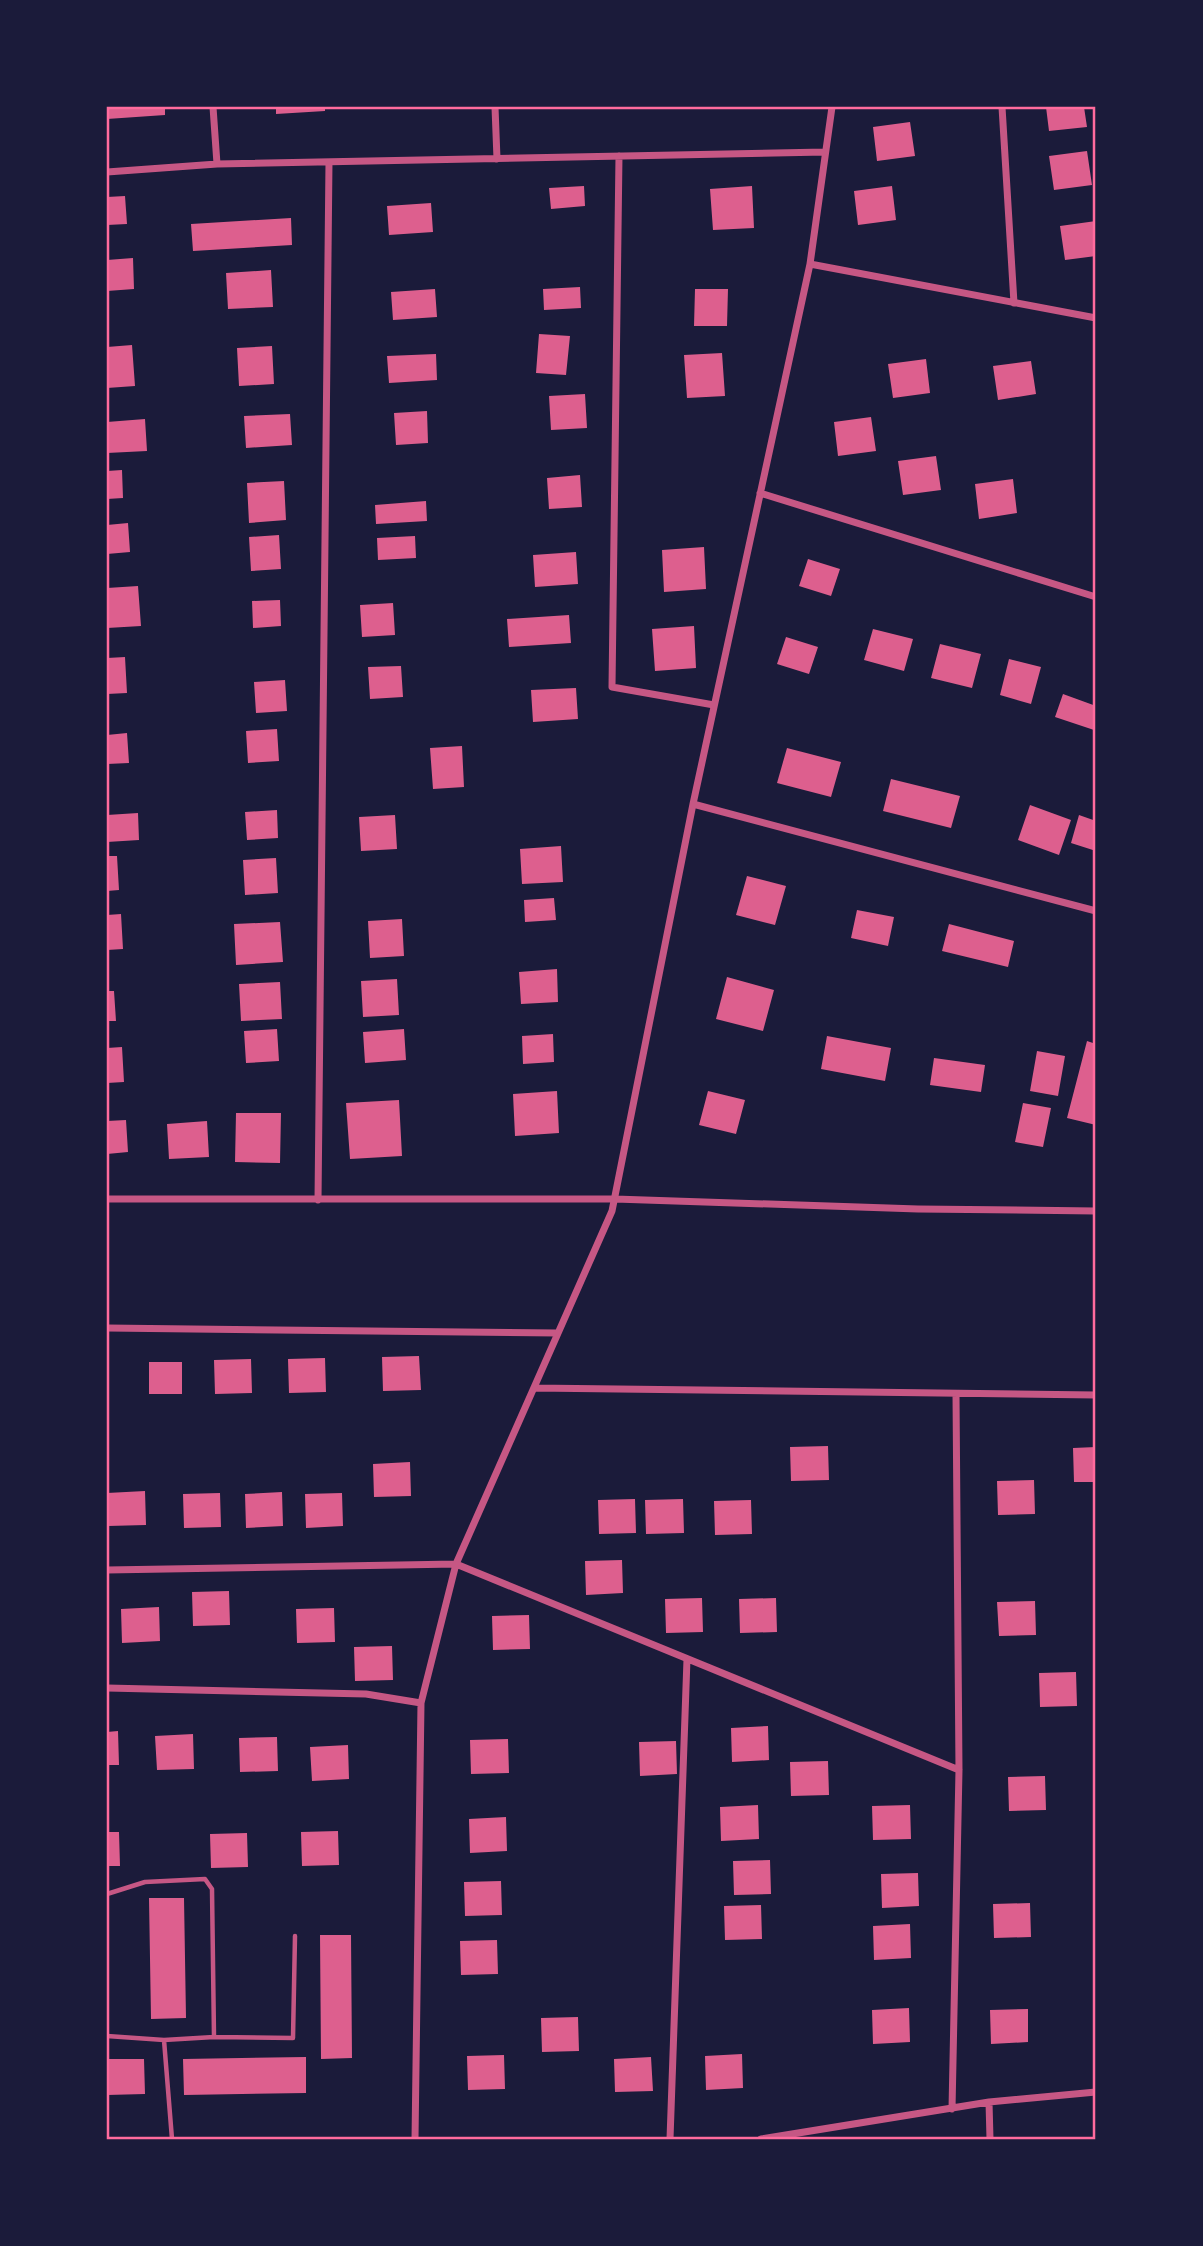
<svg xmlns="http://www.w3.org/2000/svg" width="1203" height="2246" font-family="'Exo 2',sans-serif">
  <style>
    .building { fill: #dd5f8e }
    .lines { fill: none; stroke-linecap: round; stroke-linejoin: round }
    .service { stroke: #c65784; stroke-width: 4.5 }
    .minor { stroke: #c65784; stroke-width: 7 }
    .neatline { fill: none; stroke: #ff6b9d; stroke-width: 2.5 }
  </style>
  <rect width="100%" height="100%" fill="#1b1b3a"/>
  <path class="building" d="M107,107H165V115L107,119Z
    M276,107H325V111L276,114Z
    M1046,107H1084L1087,127L1049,131Z
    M910,122L915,156L877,161L873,127Z
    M1087,151L1092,185L1054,190L1049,156Z
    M584,186L585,206L551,209L549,188Z
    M752,186L754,228L713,230L710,189Z
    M892,186L896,220L858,225L854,191Z
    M125,196L127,224L107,225V197Z
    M431,203L433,232L389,235L387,206Z
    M291,218L292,245L193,251L191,224Z
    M1096,221V256L1065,260L1060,226Z
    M133,258L134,289L107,291V260Z
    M271,270L273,307L228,309L226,273Z
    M580,287L581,308L544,310L543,289Z
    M435,289L437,317L393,320L391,292Z
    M695,289H728L727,326H694Z
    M539,334L570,336L566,375L536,373Z
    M132,345L135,386L107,388V347Z
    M272,346L274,384L239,386L237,348Z
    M722,353L725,396L687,398L684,355Z
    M436,354L437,380L389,383L387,356Z
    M926,359L930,393L893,398L888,364Z
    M1031,361L1036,394L998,400L993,366Z
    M585,394L587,428L551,430L549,396Z
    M427,411L428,443L396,445L394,413Z
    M290,414L292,445L246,448L244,416Z
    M871,417L876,451L838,456L834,422Z
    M145,419L147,451L107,453V422Z
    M936,456L941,490L903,495L898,461Z
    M122,470L123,498L107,499V471Z
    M580,475L582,507L549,509L547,478Z
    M1013,479L1017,513L979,519L975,484Z
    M284,481L286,520L249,523L247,483Z
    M426,501L427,521L376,524L375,505Z
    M128,523L130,552L107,554V525Z
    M279,535L281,569L251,571L249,537Z
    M415,536L416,558L378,560L377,538Z
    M704,547L706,589L664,592L662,550Z
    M576,552L578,584L535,587L533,555Z
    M808,559L840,569L831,596L799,586Z
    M138,586L141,626L107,628V588Z
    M280,600L281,626L253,628L252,601Z
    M393,603L395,635L362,637L360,605Z
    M569,615L571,643L509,647L507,619Z
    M694,626L696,668L655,671L652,629Z
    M873,629L913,639L904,671L864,660Z
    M786,637L818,647L809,674L777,664Z
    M940,644L981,654L972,688L931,678Z
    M125,657L127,693L107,694V658Z
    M1009,659L1041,667L1031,704L1000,695Z
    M401,666L403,697L370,699L368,667Z
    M285,680L287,711L256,713L254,682Z
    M576,688L578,719L533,722L531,690Z
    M1063,694L1096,706V723L1094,730L1055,717Z
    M277,729L279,761L248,763L246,731Z
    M127,733L129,763L107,764V735Z
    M462,746L464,787L433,789L430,748Z
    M787,748L841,762L831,797L777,783Z
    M891,779L960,796L951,828L883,811Z
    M1030,805L1071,820L1059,855L1018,840Z
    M277,810L278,838L247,840L245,812Z
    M138,813L139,840L107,842V815Z
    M395,815L397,849L361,851L359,817Z
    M1079,815L1096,821V851L1071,843Z
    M561,846L563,882L522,884L520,849Z
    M107,856H117L119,890L107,891Z
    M276,858L278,893L245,895L243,860Z
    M747,876L786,886L775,925L736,915Z
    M554,898L556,920L525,922L524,900Z
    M857,910L894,917L888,946L851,938Z
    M121,914L123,949L107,950V915Z
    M402,919L404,956L370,958L368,921Z
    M280,922L283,962L236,965L234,924Z
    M949,924L1014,941L1008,967L942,951Z
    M557,969L558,1002L521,1004L519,972Z
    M727,977L774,990L763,1031L716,1019Z
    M397,979L399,1015L363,1017L361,981Z
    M280,982L282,1019L241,1021L239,984Z
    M107,991H114L116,1021H107Z
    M277,1029L279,1061L246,1063L244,1031Z
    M404,1029L406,1060L365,1063L363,1032Z
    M553,1034L554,1062L523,1064L522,1036Z
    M827,1036L891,1048L885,1081L821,1069Z
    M1087,1041L1096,1044V1125L1067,1118Z
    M122,1047L124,1082L107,1083V1048Z
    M1037,1051L1065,1056L1058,1096L1030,1091Z
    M934,1058L985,1065L981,1092L930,1085Z
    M557,1091L559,1133L515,1136L513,1094Z
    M708,1091L745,1100L736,1134L699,1125Z
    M399,1100L402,1156L350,1159L346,1103Z
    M1023,1103L1051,1108L1043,1147L1015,1142Z
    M236,1113H281L280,1163L235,1162Z
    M126,1120L128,1152L107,1154V1121Z
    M207,1121L209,1157L169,1159L167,1124Z
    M419,1356L421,1390L383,1391L382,1357Z
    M325,1358L326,1392L289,1393L288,1359Z
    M251,1359L252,1393L215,1394L214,1360Z
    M149,1362H182V1394H149Z
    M828,1446L829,1480L791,1481L790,1447Z
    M1096,1447V1482H1074L1073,1448Z
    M410,1462L411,1496L374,1497L373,1464Z
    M1034,1480L1035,1514L998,1515L997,1481Z
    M145,1491L146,1525L108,1526L107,1493Z
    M282,1492L283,1526L246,1528L245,1494Z
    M220,1493L221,1527L184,1528L183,1494Z
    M342,1493L343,1526L306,1528L305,1494Z
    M635,1499L636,1533L599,1534L598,1500Z
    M683,1499L684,1533L646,1534L645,1500Z
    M751,1500L752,1534L715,1535L714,1501Z
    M622,1560L623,1593L586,1595L585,1561Z
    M229,1591L230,1625L193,1626L192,1592Z
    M702,1598L703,1632L666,1633L665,1599Z
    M776,1598L777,1632L740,1633L739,1599Z
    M1035,1601L1036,1635L999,1636L997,1602Z
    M159,1607L160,1641L122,1643L121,1609Z
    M334,1608L335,1642L297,1643L296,1609Z
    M529,1615L530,1649L493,1650L492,1616Z
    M392,1646L393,1680L355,1681L354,1647Z
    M1076,1672L1077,1706L1040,1707L1039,1673Z
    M768,1726L769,1760L732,1762L731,1728Z
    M118,1731L119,1765H107V1732Z
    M193,1734L194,1769L157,1770L155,1736Z
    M277,1737L278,1771L240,1772L239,1738Z
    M508,1739L509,1773L471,1774L470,1740Z
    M676,1741L677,1774L640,1776L639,1742Z
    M348,1745L349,1779L312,1781L310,1747Z
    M828,1761L829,1795L791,1796L790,1762Z
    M1045,1776L1046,1810L1009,1811L1008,1777Z
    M758,1805L759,1839L721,1841L720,1807Z
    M910,1805L911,1839L873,1840L872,1806Z
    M506,1817L507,1851L470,1853L469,1819Z
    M338,1831L339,1865L302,1866L301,1832Z
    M107,1832H119L120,1866H107Z
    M247,1833L248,1867L211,1868L210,1834Z
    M770,1860L771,1894L734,1895L733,1861Z
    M918,1873L919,1906L882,1908L881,1874Z
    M501,1881L502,1915L465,1916L464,1882Z
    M149,1898H184L186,2018L151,2019Z
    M1030,1903L1031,1937L994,1938L993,1904Z
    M761,1905L762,1939L725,1940L724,1906Z
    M910,1924L911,1958L874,1960L873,1926Z
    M320,1935H351L352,2058L321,2059Z
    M497,1940L498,1974L461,1975L460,1941Z
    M909,2008L910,2042L873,2044L872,2010Z
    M1028,2009V2042L991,2044L990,2010Z
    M578,2017L579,2051L542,2052L541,2018Z
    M742,2054L743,2088L706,2090L705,2056Z
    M504,2055L505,2089L468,2090L467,2056Z
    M306,2057V2093L184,2095L183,2059Z
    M651,2057L653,2091L615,2092L614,2059Z
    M107,2059H144L145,2094L107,2095Z"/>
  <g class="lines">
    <path class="service" d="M107,1894L145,1882L205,1879L212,1889L214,2037L164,2040
      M107,2036L164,2040L172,2139
      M214,2037L293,2038L295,1936"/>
    <path class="minor" d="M213,107L217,164
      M495,107L497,159
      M1002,107L1014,303
      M619,156L612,687L714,705
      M107,172L217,164L825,152
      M810,264L1096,318
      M760,493L1096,597
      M693,804L1096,911
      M107,1199H615L918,1209L1096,1211
      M318,1200L329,162
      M107,1328L558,1333
      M534,1388L1096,1395
      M107,1570L456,1564L959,1770
      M107,1688L366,1694L421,1703
      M989,2102L990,2139
      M952,2109L959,1770L956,1394
      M415,2139L421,1703L456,1564L612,1211L693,804L810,264L832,107
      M670,2139L687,1659
      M761,2139L989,2102L1096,2092"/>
  </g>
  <rect width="1203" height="2246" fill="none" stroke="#1b1b3a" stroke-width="217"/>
  <rect x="108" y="108" width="986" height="2030" class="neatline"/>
</svg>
